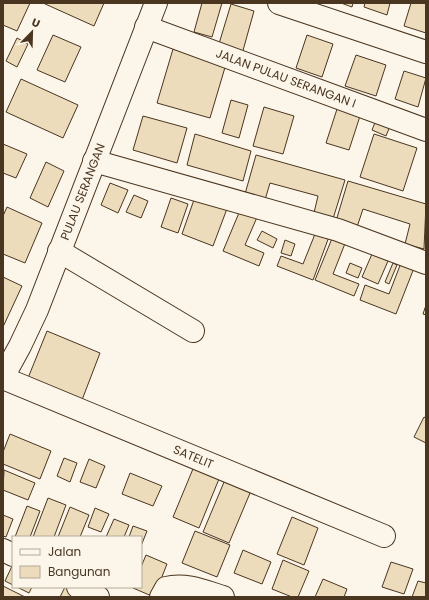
<svg xmlns="http://www.w3.org/2000/svg" width="429" height="600" font-family="Poppins,sans-serif">
  <style>
    .building { fill: #ecdcbc; stroke: #4a3520 }
    .lines { fill: none; stroke-linecap: round; stroke-linejoin: round }
    .minor-casing { stroke: #4a3520; stroke-width: 24 }
    .minor { stroke: #fbf6e9; stroke-width: 22 }
    .labels { text-anchor: middle; stroke-width: 3; stroke-linejoin: round; paint-order: stroke }
    .street-label { font-size: 12px; fill: #4a3520; stroke: #fbf6e9 }
  </style>
  <rect width="100%" height="100%" fill="#fbf6e9"/>
  <path class="building" d="M3,3H30L17,31L3,25Z
    M43,3H104L94,26Z
    M202,3H222L212,37L194,32Z
    M341,3H353L352,7Z
    M365,3H390L387,15L364,7Z
    M411,3H426V33L404,26Z
    M231,4L254,11L242,54L218,47Z
    M53,35L81,47L65,82L37,70Z
    M307,35L333,44L322,77L296,68Z
    M17,38L28,44L17,67L6,61Z
    M173,49L226,64L210,118L157,103Z
    M356,55L386,65L376,96L345,86Z
    M404,71L426,78L418,107L395,99Z
    M21,79L78,105L63,138L6,112Z
    M231,100L248,105L239,138L222,133Z
    M338,106L361,113L349,150L326,143Z
    M264,107L294,116L283,154L253,146Z
    M378,115L392,121L386,136L372,130Z
    M143,116L187,128L177,163L133,150Z
    M195,134L251,151L243,181L187,165Z
    M374,134L417,148L403,191L360,177Z
    M3,144L27,154L16,178L3,173Z
    M256,155L345,180L332,222L313,217L318,196L270,183L265,200L245,194Z
    M46,162L64,171L48,207L30,198Z
    M348,181L426,204L424,249L405,244L410,224L363,209L357,227L336,221Z
    M110,183L128,190L118,213L101,205Z
    M196,194L228,206L213,246L182,234Z
    M134,195L148,201L141,218L126,212Z
    M171,198L188,204L178,233L161,227Z
    M7,207L42,223L25,263L3,254V216Z
    M241,208L258,215L245,245L264,253L259,266L223,251Z
    M317,229L330,234L313,280L277,266L281,256L303,264Z
    M262,231L277,239L273,248L257,240Z
    M333,236L346,241L333,274L359,284L354,296L315,280Z
    M285,240L295,244L291,256L281,253Z
    M372,254L388,261L378,284L362,277Z
    M350,263L362,268L358,278L346,273Z
    M393,263L397,265L389,284L385,282Z
    M401,263L414,268L396,314L360,300L365,285L389,294Z
    M3,277L22,286L3,327Z
    M426,305V315L423,314Z
    M47,331L100,353L82,400L28,378Z
    M424,417L426,418V443L414,437Z
    M10,434L51,451L40,479L3,464V452Z
    M64,458L77,463L70,482L57,476Z
    M89,459L105,466L96,488L80,482Z
    M195,464L221,474L199,528L173,517Z
    M4,470L35,483L28,500L3,490Z
    M130,473L162,486L153,506L122,494Z
    M227,475L253,486L229,543L203,532Z
    M48,498L66,505L54,537H33Z
    M27,506L40,511L30,537H15Z
    M70,507L89,515L80,537H58Z
    M95,508L109,514L101,532L88,527Z
    M3,515L13,519L6,537L3,536Z
    M292,517L318,528L304,565L277,554Z
    M114,519L129,525L124,537H106Z
    M133,526L147,531L141,546V537H129Z
    M195,531L230,545L217,577L182,563Z
    M243,550L271,562L262,584L234,573Z
    M146,555L167,564L154,597L133,588L141,587V567Z
    M283,560L309,571L298,597H292L272,589Z
    M391,562L413,569L404,594L382,587Z
    M13,564V585L5,581Z
    M323,579L347,589L344,597H315Z
    M418,581L426,583V597H412Z
    M3,586L25,597H3Z
    M17,587H32L29,593Z
    M65,587H72L92,597H60Z"/>
  <g class="lines">
    <g class="minor-casing">
      <g id="minor">
        <path d="M279,3L426,52"/>
        <path id="s1" d="M146,27L426,130"/>
        <path d="M94,161L338,230L426,263"/>
        <path d="M59,251L193,331"/>
        <path id="s2" d="M3,377L20,346L37,310L156,3"/>
        <path id="s3" d="M3,378L384,536"/>
        <path d="M3,550L13,555"/>
        <path d="M78,587L98,597"/>
        <path d="M161,597L166,588C185,583 204,591 223,597"/>
      </g>
    </g>
    <use href="#minor" class="minor"/>
  </g>
  <g class="labels">
    <g class="street-label">
      <text dy="4" stroke="none"><textPath href="#s1" startOffset="149">JALAN PULAU SERANGAN I</textPath></text>
      <text dy="4" stroke="none"><textPath href="#s2" startOffset="202">PULAU SERANGAN</textPath></text>
      <text dy="4" stroke="none"><textPath href="#s3" startOffset="206">SATELIT</textPath></text>
    </g>
  </g>
  <rect width="429" height="600" fill="none" stroke="#4a3520" stroke-width="8"/>
  <rect x="12" y="536" width="130" height="52" fill="#fbf6e9" stroke="#b4a999"/>
  <rect x="20" y="549" width="20" height="6" fill="#fbf6e9" stroke="#b4a999"/>
  <text x="48" y="556" font-size="12" fill="#4a3520">Jalan</text>
  <rect x="20" y="566" width="20" height="12" fill="#ecdcbc" stroke="#b4a999"/>
  <text x="48" y="576" font-size="12" fill="#4a3520">Bangunan</text>
  <g transform="translate(32 32) rotate(23)" stroke="#fbf6e9" stroke-width="3" paint-order="stroke">
  <path d="M0-3L7 15L0 10L-7 15Z" fill="#4a3520"/>
  <text y="-6" font-size="11" font-weight="bold" text-anchor="middle" fill="#4a3520">U</text>
  </g>
</svg>
